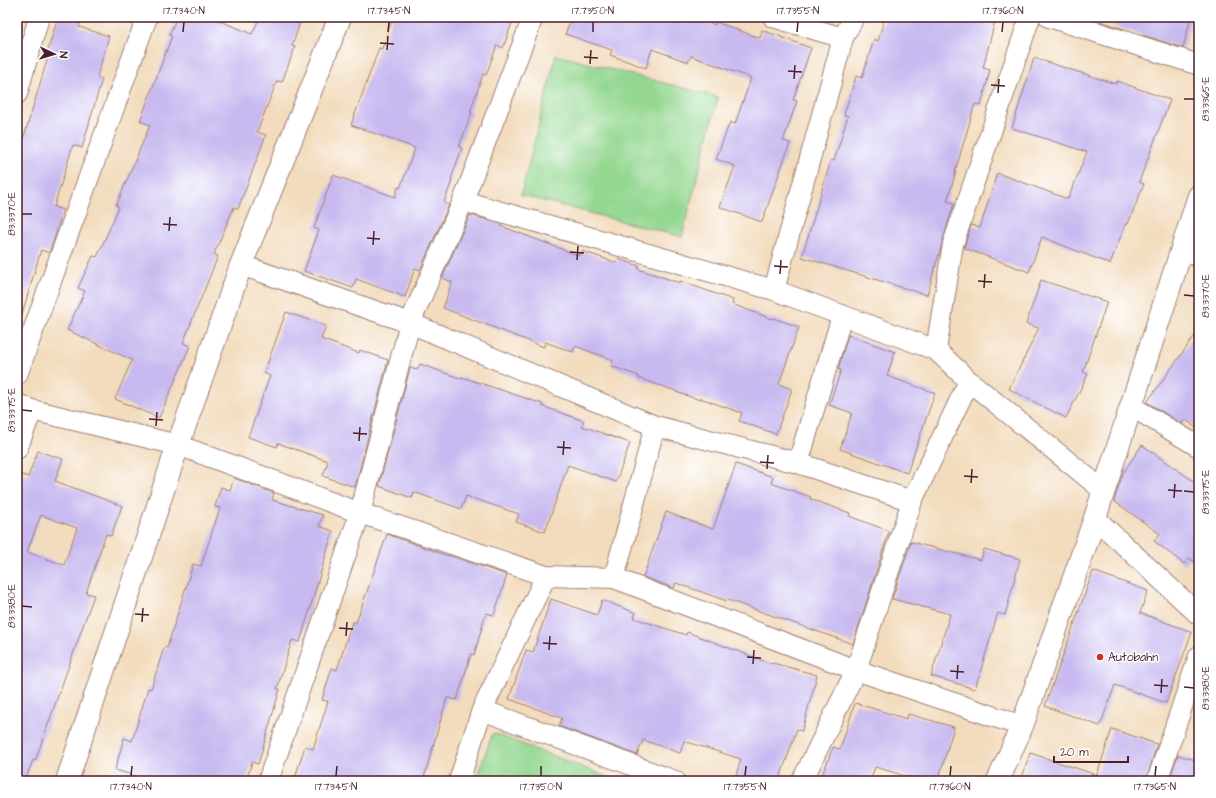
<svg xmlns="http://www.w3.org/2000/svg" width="1216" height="798" font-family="'Architects Daughter',sans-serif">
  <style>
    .green { fill: #93d790; stroke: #6e7b5e }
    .building { fill: #c8baf0; fill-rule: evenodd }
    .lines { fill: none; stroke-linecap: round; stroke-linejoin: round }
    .minor-casing { stroke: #9e7e74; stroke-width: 22 }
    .tertiary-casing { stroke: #9e7e74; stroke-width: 24 }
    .minor { stroke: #fff; stroke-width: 20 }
    .tertiary { stroke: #fff; stroke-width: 22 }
    .ticks { fill: none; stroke: #4a1f2b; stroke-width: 1.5 }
    .poi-dot { fill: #c8321e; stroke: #fff; stroke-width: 1.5 }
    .labels { text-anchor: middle; stroke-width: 3; stroke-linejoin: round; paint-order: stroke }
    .poi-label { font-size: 12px; fill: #4a1f2b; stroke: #fff; text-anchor: start }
    .neatline { fill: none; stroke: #4a1f2b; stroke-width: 1.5 }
    .ticks-label { font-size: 10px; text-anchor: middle; fill: #4a1f2b }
  </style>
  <rect width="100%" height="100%" fill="#fff"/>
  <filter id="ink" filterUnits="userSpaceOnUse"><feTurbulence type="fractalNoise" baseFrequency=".025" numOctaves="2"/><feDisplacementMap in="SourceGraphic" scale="8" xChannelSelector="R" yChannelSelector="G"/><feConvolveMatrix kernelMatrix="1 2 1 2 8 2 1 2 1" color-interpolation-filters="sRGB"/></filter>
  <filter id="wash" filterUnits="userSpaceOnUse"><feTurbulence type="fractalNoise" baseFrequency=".012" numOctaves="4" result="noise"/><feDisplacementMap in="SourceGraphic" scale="16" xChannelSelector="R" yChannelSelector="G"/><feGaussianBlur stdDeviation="0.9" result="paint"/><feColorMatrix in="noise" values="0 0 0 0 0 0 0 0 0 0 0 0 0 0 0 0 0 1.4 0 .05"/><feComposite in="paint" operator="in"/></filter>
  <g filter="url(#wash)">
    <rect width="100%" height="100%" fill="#f2dcbd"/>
    <path class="green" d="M556,55L718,97L682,237L521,195Z
      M493,733L618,781H475Z"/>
    <g id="blocks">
      <path class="building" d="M58,17H82L79,27L109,36L97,77L102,79L82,148L73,145L54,207L63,210L55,236L49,253L41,250L22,314L17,313V160L49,54L47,53Z
        M177,17H210L252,34L260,17H302L292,46L295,47L282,82L277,81L257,132L266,135L238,209L234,207L214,254L218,256L183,343L190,346L159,418L115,399L132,360L67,330L85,291L78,288L93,256L97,257L119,207L116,206L150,125L140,121L172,36L169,35Z
        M393,17H514L503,48L497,45L486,75L483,74L470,112H472L459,147L462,148L451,179L452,180L444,203L449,205L420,270L415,268L405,297L356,279L353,288L304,271L319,230L314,228L333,175L395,197L398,187L400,188L415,148L351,125L379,48L382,49Z
        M572,17H694L715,25L716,22L760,38L762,30L811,48L793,100L797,101L783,141L790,143L762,222L720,207L735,166L716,159L730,122L735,124L751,78L691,56L688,62L652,49L646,68L610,55L612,50L565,34Z
        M885,17H996L983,68L990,70L981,106L975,104L955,172H956L947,201L954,203L927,295L802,257L831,160L834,161L848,116L844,115L856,76L862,78L874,39L878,41Z
        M1087,17H1191L1183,48Z
        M1034,58L1116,84L1117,81L1170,100L1139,182L1144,184L1128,224L1126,223L1110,264L1042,237L1029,272L964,248L971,225L980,228L997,173L1068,199L1087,152L1012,128Z
        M470,215L502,224L501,226L580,256L582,251L617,263L619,259L639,266L638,269L680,283V281L733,300L732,304L772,319L773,318L799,327L779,384L792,389L776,434L739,421L742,413L700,398V400L676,392V391L638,378L639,376L611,366L613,360L575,346L573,352L545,342L544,347L443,308L452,282L442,278Z
        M1041,280L1107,302L1083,372L1088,374L1066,418L1009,389L1039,328L1026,324Z
        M286,312L326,326L321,339L359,353L360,350L388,360L355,487L323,476L328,461L278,443L277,447L248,437L270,376L264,373Z
        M1199,330V430L1185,419L1182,424L1147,402Z
        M848,335L895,352L887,376L935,393L907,473L840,449L852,413L829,405L841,370L838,369Z
        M420,364L462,379V377L543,404L542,406L584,421L582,426L630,443L616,482L568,465L545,532L516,522L519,514L466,496L461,509L414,492L412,498L379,486L410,368L417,370Z
        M1142,445L1199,485V565L1189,558L1184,564L1154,541L1160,534L1114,501L1123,473Z
        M38,451L63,459L55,481L122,506L111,536L106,534L86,593L94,595L35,761L33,760L25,781H17V473L28,477ZM41,515L77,528L64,565L27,552Z
        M736,464L773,477L771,483L811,497L810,499L850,513L849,516L889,531L853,644L728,600L727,601L676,583L674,588L643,577L666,512L713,529Z
        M234,478L274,493L272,500L323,515L319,526L333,531L300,642L292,640L277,689H280L258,764L252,762L246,781H153L115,770L124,738L132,741L148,688L151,689L164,647L167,648L193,564L201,566L220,508L215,507L221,487L230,490Z
        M387,534L448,556V555L507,575L494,615L486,613L474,655L471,654L457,700L447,698L423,781H294L305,746L313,749L328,701L322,700L332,668L337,670L352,622L356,623Z
        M911,542L981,560L984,549L1020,559L1005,615L998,613L975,689L931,676L950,614L892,599Z
        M1093,571L1148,591L1140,613L1192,632L1166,703L1115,685L1100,726L1045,706Z
        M551,599L597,615L602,600L636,613L634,618L686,635L687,632L772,664L773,663L817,675L802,731L797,729L779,781H751L736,775L741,759L684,741L680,753L643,740L637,755L559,726L562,718L509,699L526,650L533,652Z
        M855,703L907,719L908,714L954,727L938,781H923L875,767L870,781H820L833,747L840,749Z
        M1112,729L1157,744L1146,781H1021L1030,753L1097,775Z
        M1178,755L1199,761V781H1169Z"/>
    </g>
  </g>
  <g filter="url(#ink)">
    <use href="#blocks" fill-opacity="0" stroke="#9e7e74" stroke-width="1"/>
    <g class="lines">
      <g class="minor-casing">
        <path id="minor" d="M773,17L843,38
          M1049,17L1199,65
          M17,94L39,17
          M463,201L533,17
          M1181,250L1199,257
          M241,265L410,323L463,201L774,290L843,38L854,17
          M774,290L936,350L969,381L1104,491
          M936,350L953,244L1030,17
          M17,375L147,17
          M969,381L912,501L856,670L1022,726
          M17,404L32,410L178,445L360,513L268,781
          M1131,406L1199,447
          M17,449L32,410
          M798,463L912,501
          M1095,518L1199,615
          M546,576L614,578
          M482,710L675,781
          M459,781L482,710L546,576L360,513L410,323L655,426
          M802,781L856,670L614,578L655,426L798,463L842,316
          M1157,781L1199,656"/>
      </g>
      <g class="tertiary-casing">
        <path id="tertiary" d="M67,781L178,445L241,265L340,17
          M998,781L1022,726L1095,518L1199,196"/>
      </g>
      <use href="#minor" class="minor"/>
      <use href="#tertiary" class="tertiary"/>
    </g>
  </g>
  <path class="ticks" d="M183,32L184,22M388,32L389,22M593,32V22M797,32L798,22M1002,32L1003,22M380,43L394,44M387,50L388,36M584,57L598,58M590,64L591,50M788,71L802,72M794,79L795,65M991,85L1005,86M998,93L999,79M1184,99H1194M22,214H32M163,224L177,225M169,231L170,217M367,238L380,239M373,245L374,231M570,252L584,253M577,260L578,246M774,266L788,267M780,274L781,260M978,281L992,282M984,288L985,274M1184,295L1194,296M22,410L32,411M149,419L163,420M156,426L157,412M353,433L367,434M359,441L360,427M557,447L571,448M563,455L564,441M760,462L774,463M767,469L768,455M964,476L978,477M971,483L972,469M1168,490L1182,491M1184,491L1194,492M1174,498L1175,484M22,606L32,607M135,614L149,615M142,622L143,608M339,628L353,629M346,636L347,622M543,643L557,644M549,650L550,636M747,657L761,658M753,664L754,650M950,671L964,672M957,679L958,665M1154,685L1168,686M1184,687L1194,688M1161,693L1162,679M131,776L132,766M336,776L337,766M541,776V766M745,776L746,766M950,776L951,766M1155,776L1156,766"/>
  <circle class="poi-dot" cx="1100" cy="657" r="4"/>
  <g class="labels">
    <g class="poi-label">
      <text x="1108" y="661">Autobahn</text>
    </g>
  </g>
  <rect width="1216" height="798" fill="none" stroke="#fff" stroke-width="44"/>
  <g transform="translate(54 54) rotate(94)" stroke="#ffffff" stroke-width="3" paint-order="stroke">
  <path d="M0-3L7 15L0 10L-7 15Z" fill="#4a1f2b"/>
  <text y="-6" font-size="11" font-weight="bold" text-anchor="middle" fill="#4a1f2b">N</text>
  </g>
  <path d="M1054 756v6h74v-6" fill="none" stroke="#4a1f2b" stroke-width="2"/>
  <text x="1060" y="756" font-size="12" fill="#4a1f2b" stroke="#ffffff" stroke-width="3" paint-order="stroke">20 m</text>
  <rect x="22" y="22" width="1172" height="754" class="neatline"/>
  <g class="ticks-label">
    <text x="184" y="14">17.7340°N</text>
    <text x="389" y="14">17.7345°N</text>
    <text x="593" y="14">17.7350°N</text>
    <text x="798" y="14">17.7355°N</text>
    <text x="1003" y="14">17.7360°N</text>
    <text transform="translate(1205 99) rotate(-90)" y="4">83.3365°E</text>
    <text transform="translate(11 214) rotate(-90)" y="4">83.3370°E</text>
    <text transform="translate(1205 296) rotate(-90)" y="4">83.3370°E</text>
    <text transform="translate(11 410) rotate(-90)" y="4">83.3375°E</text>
    <text transform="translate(1205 492) rotate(-90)" y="4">83.3375°E</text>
    <text transform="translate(11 606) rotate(-90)" y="4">83.3380°E</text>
    <text transform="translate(1205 688) rotate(-90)" y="4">83.3380°E</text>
    <text x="131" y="790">17.7340°N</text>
    <text x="336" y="790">17.7345°N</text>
    <text x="541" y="790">17.7350°N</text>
    <text x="745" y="790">17.7355°N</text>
    <text x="950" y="790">17.7360°N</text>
    <text x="1155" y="790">17.7365°N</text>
  </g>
</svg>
